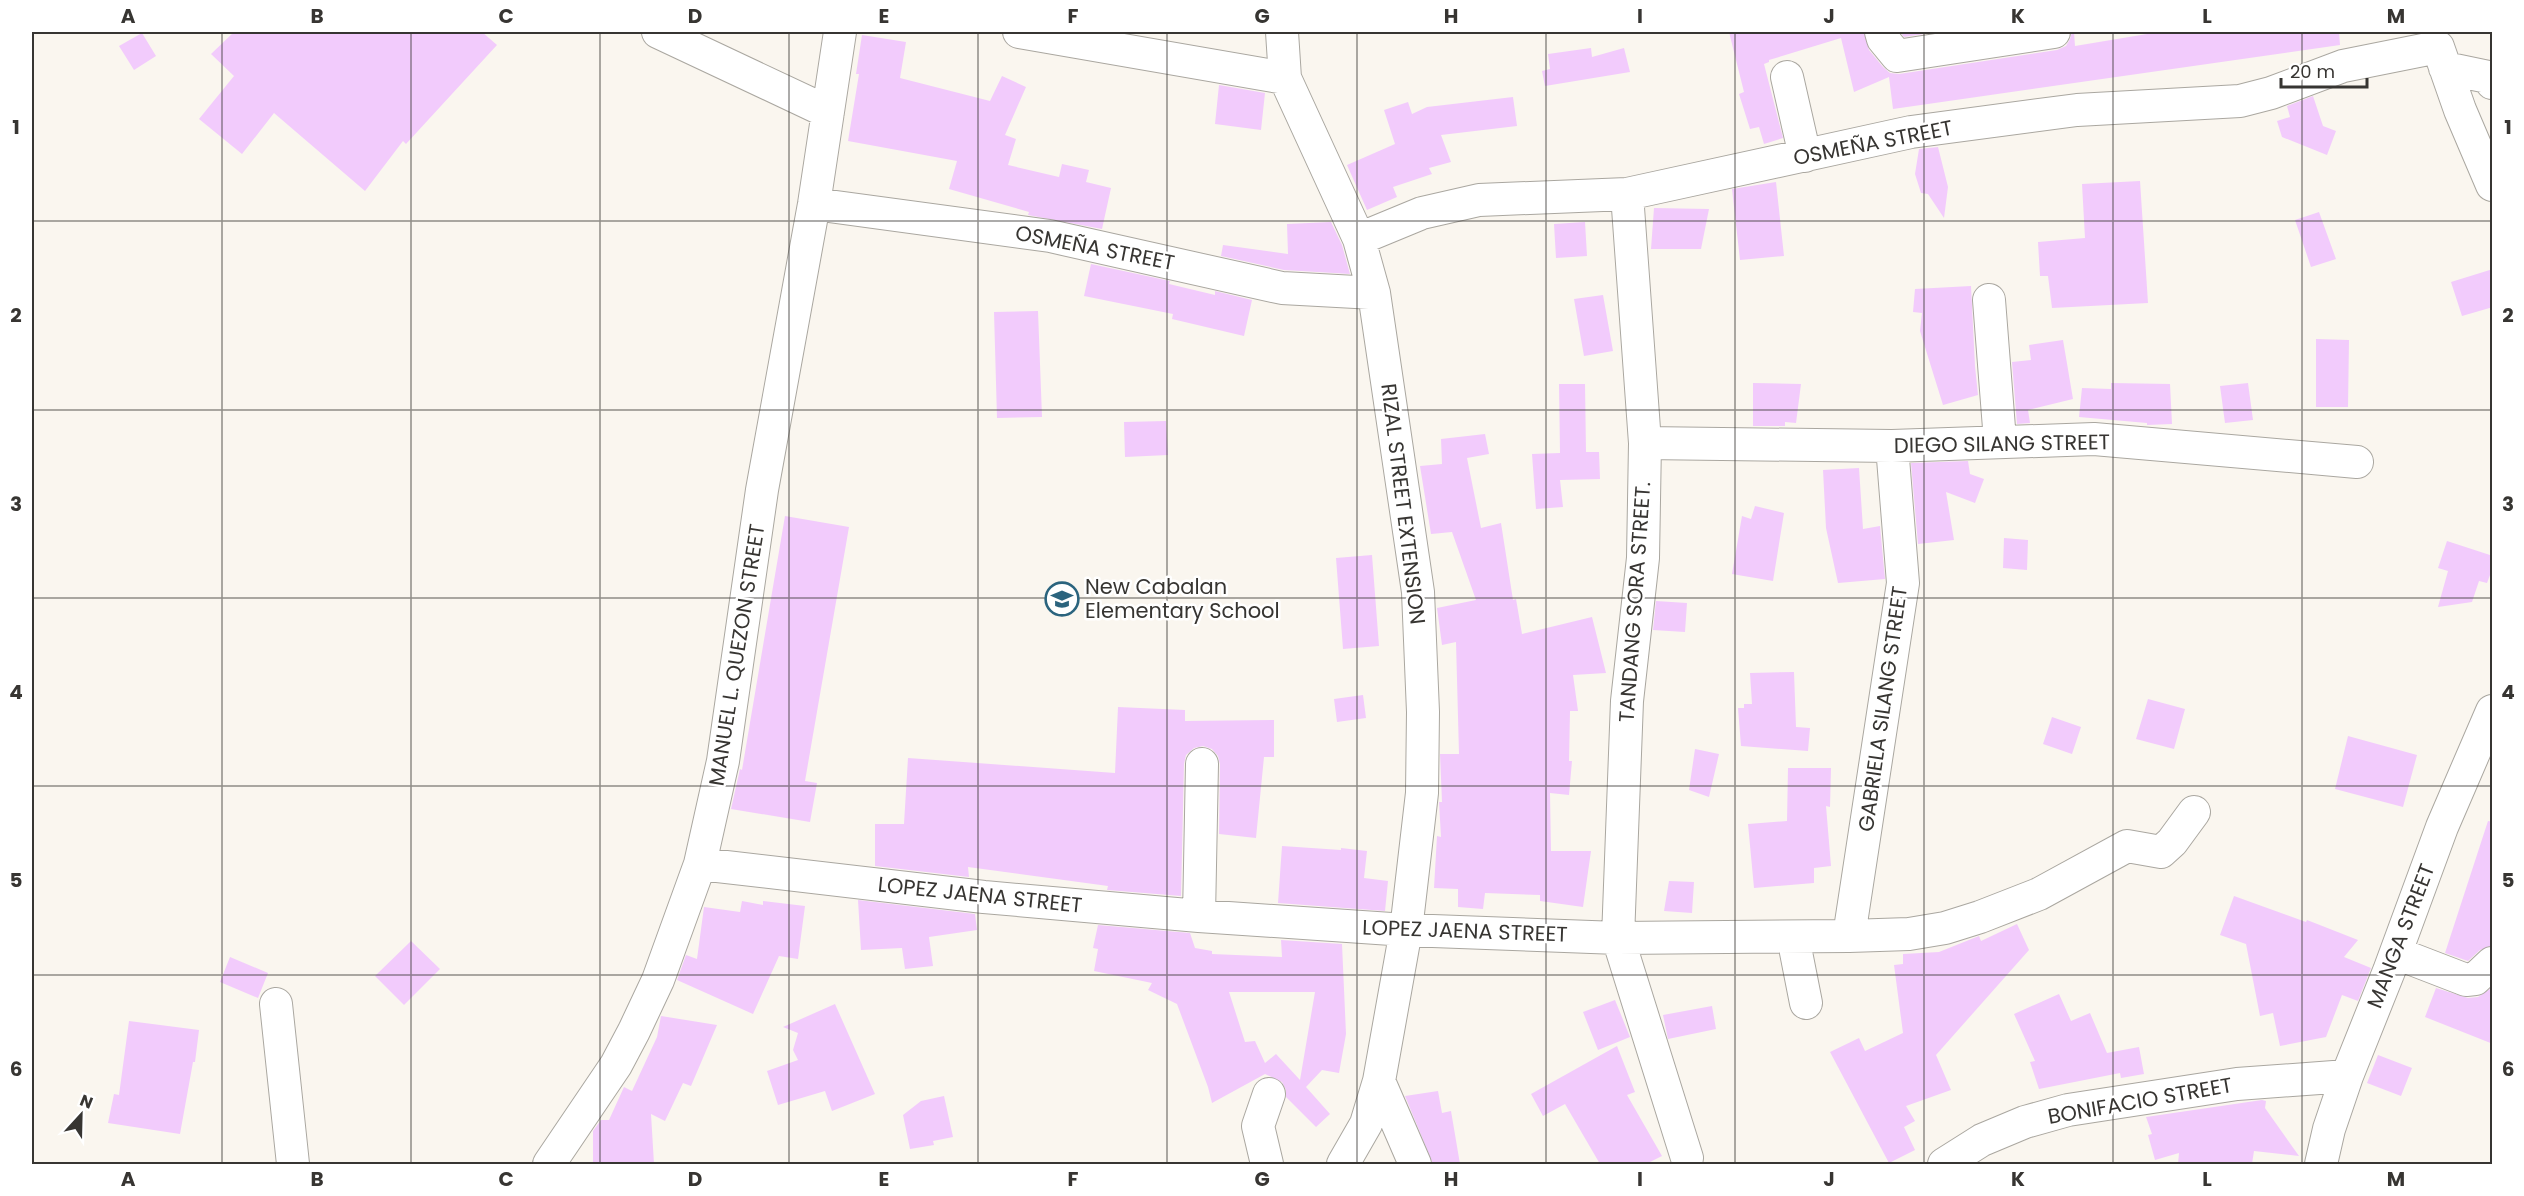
<svg xmlns="http://www.w3.org/2000/svg" width="2524" height="1196" font-family="Poppins,sans-serif">
  <style>
    .building { fill: #f2cbfc; fill-rule: evenodd }
    .lines { fill: none; stroke-linecap: round; stroke-linejoin: round }
    .minor-casing { stroke: #aaa7a0; stroke-width: 34 }
    .minor { stroke: #fff; stroke-width: 32 }
    .grid { fill: none; stroke: #373532; stroke-width: 1.5; stroke-opacity: 0.55 }
    .labels { text-anchor: middle; stroke-width: 5; stroke-linejoin: round; paint-order: stroke }
    .street-label { font-size: 21px; fill: #373532; stroke: #fff }
    .poi-label { font-size: 21px; fill: #373532; stroke: #fff; text-anchor: start }
    .neatline { fill: none; stroke: #373532; stroke-width: 2 }
    .grid-label { font-size: 20px; text-anchor: middle; font-weight: bold; fill: #373532 }
  </style>
  <rect width="100%" height="100%" fill="#faf6ef"/>
  <path class="building" d="M234,32H482L497,45L406,144L403,141L365,191L274,113L242,154L199,119L234,76L211,54Z
    M1729,32H1864L1869,50L1883,67L1890,73L1899,74L2057,50L2066,46L2070,39L2072,32H2074L2075,46L2159,32H2339L2340,45L1893,109L1889,77L1854,92L1841,38L1769,60V62L1764,64L1783,138L1764,144L1759,127L1750,129L1739,94L1744,92Z
    M1900,32H1938L1904,37Z
    M142,33L156,56L134,70L119,46Z
    M862,35L906,42L900,78L990,101L1002,76L1026,87L1005,135L1016,139L1008,165L1059,177L1062,164L1089,170L1086,182L1111,188L1102,229L1028,215L1029,212L949,189L957,161L848,141L859,74H856Z
    M1591,48L1592,57L1624,48L1630,72L1545,86L1542,71L1550,69L1548,54Z
    M1219,85L1265,93L1261,130L1215,124Z
    M2313,96L2323,126L2336,131L2327,155L2282,137L2277,121L2290,117L2287,106Z
    M1513,97L1517,126L1441,135L1451,162L1429,168L1432,174L1393,187L1397,197L1367,210L1347,165L1395,144L1384,110L1408,102L1412,114L1427,107Z
    M1938,147L1948,187L1944,218L1928,194L1921,193L1915,174L1919,149Z
    M2140,181L2148,303L2052,308L2048,276H2040L2038,242L2085,238L2082,184Z
    M1776,182L1784,256L1740,260L1732,189Z
    M1654,208L1709,209L1701,249H1651Z
    M2319,212L2336,259L2311,267L2295,220Z
    M1331,222L1342,245L1350,274L1284,270L1221,256L1223,245L1288,254L1287,224Z
    M1585,222L1587,256L1556,258L1554,224Z
    M1091,264L1170,281L1169,284L1215,295V291L1252,300L1244,336L1172,319L1173,314L1084,296Z
    M2493,269V307L2462,316L2451,282Z
    M1971,286L1975,366L1978,395L1943,405L1920,331L1922,313L1913,312L1915,289Z
    M1603,295L1613,351L1584,356L1574,299Z
    M1038,311L1042,417L997,418L994,312Z
    M2316,339L2349,340L2348,407H2316Z
    M2063,340L2073,399L2028,410L2030,423L2017,424L2012,362L2031,360L2029,345Z
    M1753,383L1801,384L1796,423L1785,422V426H1753Z
    M2111,383L2170,384L2172,424L2147,425V423L2079,417L2082,388L2111,389Z
    M2248,383L2253,420L2225,423L2220,386Z
    M1559,384H1585L1586,452H1599L1600,479L1560,480L1563,507L1536,509L1532,454L1560,453Z
    M1166,421L1168,455L1125,457L1124,422Z
    M1485,434L1489,454L1467,458L1481,528L1501,523L1513,600L1516,599L1522,634L1592,617L1606,673L1573,675L1578,711H1570L1569,761H1572L1569,795L1550,793L1551,851H1591L1583,907L1540,901V895L1485,893L1483,909L1458,907V889L1434,888L1437,836L1441,837L1439,802H1442L1440,754H1459L1456,642L1442,645L1437,608L1476,600L1452,532L1431,534L1420,466L1442,464L1441,439Z
    M1968,461L1970,474L1984,479L1975,503L1946,492L1954,540L1918,544L1911,463Z
    M1859,468L1863,529L1880,526L1885,579L1838,583L1826,528L1823,470Z
    M1755,506L1784,513L1773,581L1732,574L1742,516L1751,519Z
    M785,516L849,527L805,781L817,783L810,822L731,809L740,769L742,770Z
    M2004,538L2028,540L2027,570L2003,568Z
    M2447,541L2493,556V567L2487,583L2479,581L2472,602L2438,607L2448,571L2438,568Z
    M1372,555L1379,646L1343,649L1336,558Z
    M1656,601L1687,603L1685,632L1653,630Z
    M1794,672L1796,727L1810,728L1808,751L1741,746L1738,708H1744V704H1752L1750,673Z
    M1363,695L1366,718L1337,722L1334,699Z
    M2148,699L2185,709L2174,749L2136,739Z
    M1118,707L1185,710V721L1274,720V757H1264L1256,838L1219,834L1220,764L1218,756L1212,749L1203,746L1194,748L1186,755L1184,764L1181,896L1107,890L1108,886L968,867L969,877L875,866V824H904L908,758L1115,773Z
    M2052,717L2081,727L2072,754L2043,744Z
    M2348,736L2417,755L2403,807L2335,789Z
    M1695,749L1719,754L1709,797L1689,790Z
    M1788,768H1831L1830,807L1826,806L1831,866L1814,868V883L1754,888L1748,824L1787,821Z
    M2488,821L2493,822V946L2480,950L2468,961L2445,953Z
    M1282,846L1341,850V848L1367,851L1364,878L1388,881L1385,911L1278,903Z
    M1669,881L1694,882L1692,913L1664,911Z
    M2234,896L2306,922L2307,920L2358,940L2344,957L2371,968L2358,1001L2342,995L2326,1037L2280,1046L2273,1013L2260,1016L2246,944L2220,935Z
    M858,900L975,914L977,930L929,937L933,966L905,969L902,948L861,950Z
    M742,901L763,905V901L805,906L798,959L779,956L753,1014L677,980L686,955L697,959L704,907L740,912Z
    M2017,924L2029,950L1936,1055L1951,1090L1906,1106L1915,1121L1904,1127L1915,1150L1889,1163L1830,1052L1859,1038L1865,1051L1903,1033L1894,965L1903,964V954L1939,952L1979,936L1981,941Z
    M1098,925L1190,933L1195,948L1212,951V954L1282,957L1281,940L1342,944L1346,1034L1339,1073L1322,1070L1306,1087L1330,1114L1316,1127L1286,1097V1090L1282,1082L1265,1074L1212,1103L1208,1087L1177,1004L1148,990L1152,983L1094,971L1098,949L1093,948ZM1229,992H1315L1300,1080L1276,1054L1265,1063L1255,1041L1245,1042Z
    M411,941L440,969L404,1005L375,976Z
    M230,957L268,973L258,998L220,982Z
    M2493,987V1044L2425,1017L2436,988L2468,998L2478,997Z
    M2059,994L2071,1021L2090,1013L2107,1053L2139,1047L2144,1074L2121,1078L2120,1073L2039,1089L2030,1062L2035,1061L2014,1014Z
    M1615,1000L1630,1037L1598,1050L1583,1012Z
    M835,1004L875,1094L832,1111L825,1091L778,1105L767,1071L798,1060L793,1050L798,1033L783,1027Z
    M1712,1006L1716,1029L1668,1039L1663,1015Z
    M661,1016L717,1025L691,1086L683,1083L665,1121L651,1114L654,1164H593V1131L601,1120H609L624,1087L632,1091L657,1037Z
    M129,1021L199,1030L195,1062H193L180,1134L108,1123L114,1094L119,1095Z
    M1617,1046L1635,1092L1627,1095L1662,1156L1646,1164H1600L1565,1104L1543,1116L1531,1094Z
    M2378,1055L2412,1068L2401,1096L2367,1083Z
    M1438,1091L1442,1113L1451,1111L1460,1164H1433L1405,1096Z
    M944,1096L953,1137L933,1141L934,1145L910,1149L903,1115L921,1101Z
    M2262,1100L2266,1101L2265,1108L2299,1156L2254,1151L2252,1164H2178L2179,1153L2155,1160L2148,1135L2152,1134L2146,1117Z"/>
  <g class="lines">
    <g class="minor-casing">
      <path id="minor" d="M658,32L828,112
        M1019,32L1285,78
        M1282,32L1285,78L1359,239L1374,293L1418,592L1423,712L1422,793L1406,930L1379,1081L1366,1124L1343,1164
        M1881,32L1883,39L1897,56L2054,32
        M2445,68L2488,77L2492,83
        M1787,77L1805,156
        M1627,194L1645,443L1643,558L1627,701L1618,938L1687,1158
        M814,204L1050,236L1282,288L1374,293
        M1359,239L1422,213L1479,200L1627,194L1911,132L2077,110L2240,101L2271,93L2343,66L2438,47L2460,110L2492,185
        M1989,300L2000,441
        M1645,443L1892,446L2094,439L2357,462
        M700,864L984,897L1199,916L1406,930L1618,938L1849,936L1909,934L1945,928L1980,917L2039,894L2127,846L2161,852L2172,842L2194,812
        M1199,916L1202,764
        M1849,936L1903,583L1892,446
        M1793,937L1806,1003
        M2396,953L2466,980L2475,979L2492,963
        M276,1004L293,1164
        M1379,1081L1415,1164
        M549,1164L616,1065L634,1031L658,980L700,864L723,761L762,490L814,204L840,32
        M1267,1164L1258,1126L1269,1094
        M1944,1164L1982,1140L2025,1122L2068,1110L2237,1084L2347,1076
        M2321,1164L2329,1129L2347,1076L2389,971L2442,827L2492,711"/>
    </g>
    <use href="#minor" class="minor"/>
  </g>
  <path class="grid" d="M222,32V1164M411,32V1164M600,32V1164M789,32V1164M978,32V1164M1167,32V1164M1357,32V1164M1546,32V1164M1735,32V1164M1924,32V1164M2113,32V1164M2302,32V1164M32,221H2492M32,410H2492M32,598H2492M32,786H2492M32,975H2492"/>
  <defs>
    <g id="school-ring" transform="scale(1.725)"><circle r="9.5" fill="#fff" stroke="#2b647e" stroke-width="1.5"/><path d="M0-5L7-2L0 1L-7-2ZM-4 1L0 2.5L4 1V4Q0 6-4 4Z" fill="#2b647e"/></g>
  </defs>
  <g fill-rule="evenodd">
    <use href="#school-ring" x="1062" y="599"/>
  </g>
  <g class="labels">
    <g class="street-label">
      <text transform="translate(1873 143) rotate(-11)" y="7">OSMEÑA STREET</text>
      <text transform="translate(1095 248) rotate(11)" y="7">OSMEÑA STREET</text>
      <text transform="translate(2002 444) rotate(-1)" y="7">DIEGO SILANG STREET</text>
      <text transform="translate(1403 504) rotate(83)" y="7">RIZAL STREET EXTENSION</text>
      <text transform="translate(1635 602) rotate(-86)" y="7">TANDANG SORA STREET.</text>
      <text transform="translate(737 655) rotate(-81)" y="7">MANUEL L. QUEZON STREET</text>
      <text transform="translate(1883 709) rotate(-82)" y="7">GABRIELA SILANG STREET</text>
      <text transform="translate(980 895) rotate(6)" y="7">LOPEZ JAENA STREET</text>
      <text transform="translate(1465 931) rotate(2)" y="7">LOPEZ JAENA STREET</text>
      <text transform="translate(2401 936) rotate(-69)" y="7">MANGA STREET</text>
      <text transform="translate(2140 1101) rotate(-10)" y="7">BONIFACIO STREET</text>
    </g>
    <g class="poi-label">
      <text x="1085" y="594">New Cabalan<tspan x="1085" dy="24">Elementary School</tspan></text>
    </g>
  </g>
  <rect width="2524" height="1196" fill="none" stroke="#ffffff" stroke-width="66"/>
  <g transform="translate(81 1115) rotate(22)" stroke="#ffffff" stroke-width="4.5" paint-order="stroke">
  <path d="M0-4.5L10 22L0 15L-10 22Z" fill="#373532"/>
  <text y="-9" font-size="16" font-weight="bold" text-anchor="middle" fill="#373532">N</text>
  </g>
  <path d="M2281 78v9h86v-9" fill="none" stroke="#373532" stroke-width="3"/>
  <text x="2290" y="78" font-size="18" fill="#373532" stroke="#ffffff" stroke-width="4.5" paint-order="stroke">20 m</text>
  <rect x="33" y="33" width="2458" height="1130" class="neatline"/>
  <g class="grid-label">
    <text x="128" y="23">A</text>
    <text x="317" y="23">B</text>
    <text x="506" y="23">C</text>
    <text x="695" y="23">D</text>
    <text x="884" y="23">E</text>
    <text x="1073" y="23">F</text>
    <text x="1262" y="23">G</text>
    <text x="1451" y="23">H</text>
    <text x="1640" y="23">I</text>
    <text x="1829" y="23">J</text>
    <text x="2018" y="23">K</text>
    <text x="2207" y="23">L</text>
    <text x="2396" y="23">M</text>
    <text x="16" y="134">1</text>
    <text x="2508" y="134">1</text>
    <text x="16" y="322">2</text>
    <text x="2508" y="322">2</text>
    <text x="16" y="511">3</text>
    <text x="2508" y="511">3</text>
    <text x="16" y="699">4</text>
    <text x="2508" y="699">4</text>
    <text x="16" y="887">5</text>
    <text x="2508" y="887">5</text>
    <text x="16" y="1076">6</text>
    <text x="2508" y="1076">6</text>
    <text x="128" y="1186">A</text>
    <text x="317" y="1186">B</text>
    <text x="506" y="1186">C</text>
    <text x="695" y="1186">D</text>
    <text x="884" y="1186">E</text>
    <text x="1073" y="1186">F</text>
    <text x="1262" y="1186">G</text>
    <text x="1451" y="1186">H</text>
    <text x="1640" y="1186">I</text>
    <text x="1829" y="1186">J</text>
    <text x="2018" y="1186">K</text>
    <text x="2207" y="1186">L</text>
    <text x="2396" y="1186">M</text>
  </g>
</svg>
